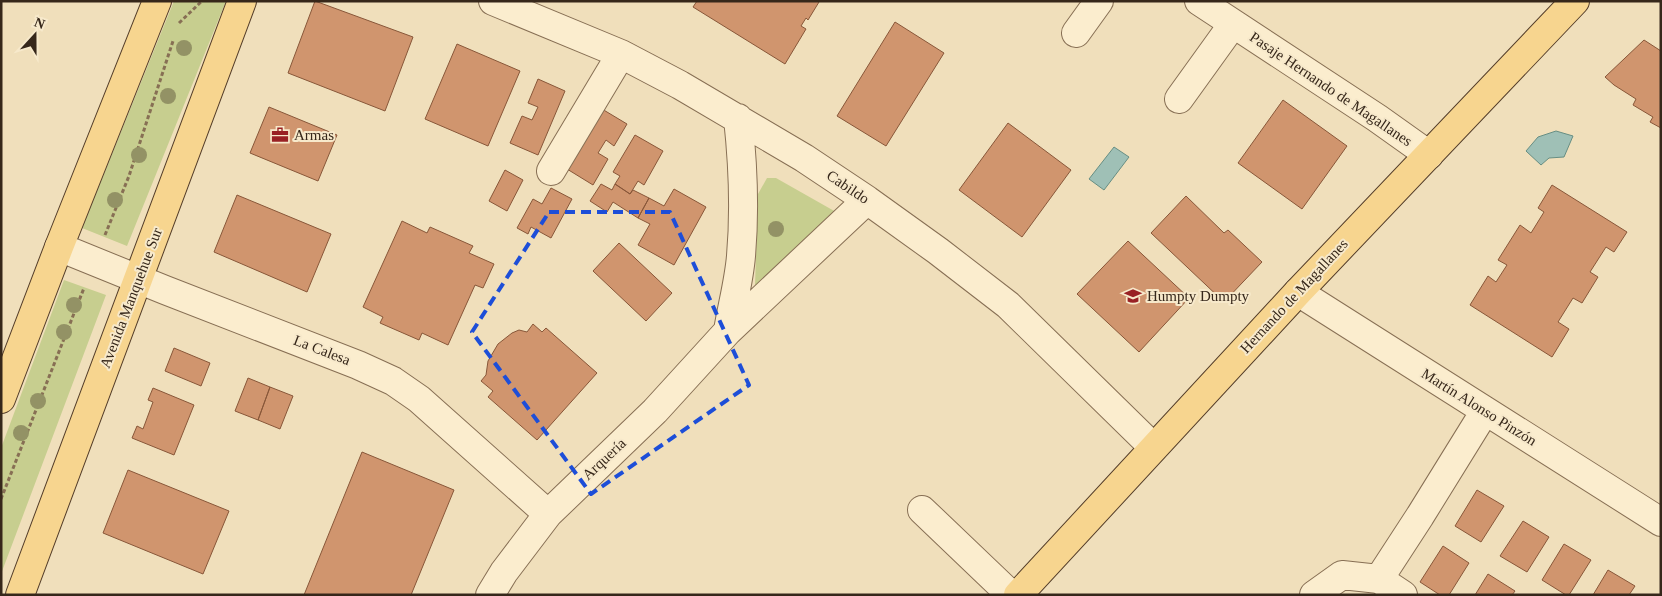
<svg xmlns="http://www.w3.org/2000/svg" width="1662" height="596" font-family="'Times New Roman',serif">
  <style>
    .green { fill: #c7ce8f }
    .water { fill: #9fc0b6; stroke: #678e83 }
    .building { fill: #d0956e; stroke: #885739 }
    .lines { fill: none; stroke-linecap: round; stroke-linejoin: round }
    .minor-casing { stroke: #876f54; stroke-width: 30 }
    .major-casing { stroke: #543d29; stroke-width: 30 }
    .path { stroke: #876f54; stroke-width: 3; stroke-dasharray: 4 2.5; stroke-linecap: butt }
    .minor { stroke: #fbedce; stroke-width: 28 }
    .major { stroke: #f7d58f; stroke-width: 28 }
    .tree { fill: #939265 }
    .marked { fill: none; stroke: #1d4ed8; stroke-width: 4; stroke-dasharray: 10 6; stroke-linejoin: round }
    .labels { text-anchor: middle; stroke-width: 4; stroke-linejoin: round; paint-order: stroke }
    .street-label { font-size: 15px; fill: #36271a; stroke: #f7e9cb }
    .poi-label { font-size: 15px; fill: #36271a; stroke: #f7e9cb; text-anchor: start }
  </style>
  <rect width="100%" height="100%" fill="#f0dfbb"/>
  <path class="green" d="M174,1H226L127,246L82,228Z
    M767,178H776L836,212L755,286L758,194Z
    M64,280L106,295L1,574V448Z"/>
  <path class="water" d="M1556,131L1573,136L1564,157L1549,158L1541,165L1526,151L1538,137Z
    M1114,147L1129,157L1104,190L1089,179Z"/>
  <path class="building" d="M315,1L413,37L385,111L288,73Z
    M697,1H818L819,2L808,20L806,18L801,26L806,29L785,64L693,7Z
    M895,22L944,53L886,146L837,116Z
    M1644,40L1661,51V128L1650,122L1653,117L1633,105L1636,99L1614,85L1605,77Z
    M457,44L520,71L488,146L425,119Z
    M538,79L565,91L538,155L510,143L522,116L532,120L538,107L528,103Z
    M1283,100L1347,146L1302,209L1238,163Z
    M269,107L337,135L318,181L250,153Z
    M602,109L627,124L614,146L606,140L598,153L608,159L593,185L567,169Z
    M1008,123L1071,170L1022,237L959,190Z
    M635,135L663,151L644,185L638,181L630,194L615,184L620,176L613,172Z
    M505,170L523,180L507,211L489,201Z
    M601,184L612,190L615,184L630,194L633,190L649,198L638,218L613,202L607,212L590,201Z
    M1552,185L1627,232L1614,252L1606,247L1590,272L1598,277L1582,303L1573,298L1558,322L1569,329L1552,357L1470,305L1488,276L1496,282L1507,265L1498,260L1520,225L1531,233L1544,212L1538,208Z
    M551,188L572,199L551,238L531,227L528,234L517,228L533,199L542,204Z
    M674,189L706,207L674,265L638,245L650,224L638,218L649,198L664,206Z
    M237,195L331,234L307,292L214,252Z
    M1186,196L1224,233L1228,230L1262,262L1224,302L1151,233Z
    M402,221L427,233L430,227L473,246L469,253L494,264L483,288L475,285L448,345L422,333L419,340L380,323L383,317L363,307Z
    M1128,241L1189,298L1139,352L1077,294Z
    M619,243L672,293L646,321L593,271Z
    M533,324L542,332L546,328L597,373L537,440L488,397L493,391L481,381L486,375L488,361L498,344L512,333L519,330L527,332Z
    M174,348L210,363L201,386L165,371Z
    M248,378L270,387L258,420L235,411Z
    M270,387L293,396L280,429L258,420Z
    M153,388L194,405L174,455L132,438L137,426L143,429L153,402L148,400Z
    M362,452L454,490L411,595H304Z
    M128,470L229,511L203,574L103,533Z
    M1477,490L1504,506L1481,542L1455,526Z
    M1523,521L1549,537L1527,572L1500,556Z
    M1564,544L1591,560L1569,595H1566L1542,580Z
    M1443,546L1469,563L1449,595H1440L1420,582Z
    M1608,570L1635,586L1629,595H1593Z
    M1488,574L1515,591L1512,595H1475Z"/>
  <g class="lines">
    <g class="minor-casing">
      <path id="minor" d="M493,1L621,54L680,85L804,158L867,200L938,251L1008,305L1153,447
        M1199,1L1377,118L1429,155
        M1076,33L1099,1
        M1179,99L1233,24
        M551,171L621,54
        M59,247L165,290L358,365L393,381L419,399L548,514
        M1298,292L1661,522
        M728,331C732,306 739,281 741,256C745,210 743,164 738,118
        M922,510L1011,595
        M1379,579L1420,516L1485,411
        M490,595L504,572L548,514L655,411L728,331L867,200
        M1314,595L1342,575L1379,579L1403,595"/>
    </g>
    <g class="major-casing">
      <path id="major" d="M1,399L59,247L157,1
        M20,595L242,1
        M1018,595L1298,292L1575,1"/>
    </g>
    <path class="path" d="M179,23L202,1
      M105,235L129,176L173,41
      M1,499L84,288"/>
    <use href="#minor" class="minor"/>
    <use href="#major" class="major"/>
  </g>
  <g class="tree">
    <circle cx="184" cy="48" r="8"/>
    <circle cx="168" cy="96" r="8"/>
    <circle cx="139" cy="155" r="8"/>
    <circle cx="115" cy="200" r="8"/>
    <circle cx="776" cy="229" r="8"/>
    <circle cx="74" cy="305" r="8"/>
    <circle cx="64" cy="332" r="8"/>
    <circle cx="38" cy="401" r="8"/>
    <circle cx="21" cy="433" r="8"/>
  </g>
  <path class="marked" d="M549,212H670L749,385L591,494L472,332Z"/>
  <defs>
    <g id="office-bare" transform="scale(1.35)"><path d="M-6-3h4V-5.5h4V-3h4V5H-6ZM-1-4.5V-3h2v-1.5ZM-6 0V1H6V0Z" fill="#992124" stroke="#f7e9cb" stroke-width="2.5" paint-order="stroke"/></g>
    <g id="school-bare" transform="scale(1.35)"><path d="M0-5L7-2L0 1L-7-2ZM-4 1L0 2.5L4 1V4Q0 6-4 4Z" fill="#992124" stroke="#f7e9cb" stroke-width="2.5" paint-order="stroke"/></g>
  </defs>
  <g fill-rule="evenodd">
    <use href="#office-bare" x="280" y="135"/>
    <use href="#school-bare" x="1133" y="296"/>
  </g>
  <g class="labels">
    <g class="street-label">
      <text transform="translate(1331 89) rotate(34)" y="5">Pasaje Hernando de Magallanes</text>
      <text transform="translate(848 187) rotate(34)" y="5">Cabildo</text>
      <text transform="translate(1294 296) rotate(-47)" y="5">Hernando de Magallanes</text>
      <text transform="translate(131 298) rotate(-69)" y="5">Avenida Manquehue Sur</text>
      <text transform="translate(322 350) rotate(21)" y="5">La Calesa</text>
      <text transform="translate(1479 407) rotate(32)" y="5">Martín Alonso Pinzón</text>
      <text transform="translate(604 459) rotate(-43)" y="5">Arquería</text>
    </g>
    <g class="poi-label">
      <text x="294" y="140">Armas</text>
      <text x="1147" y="301">Humpty Dumpty</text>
    </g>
  </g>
  <rect width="1662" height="596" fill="none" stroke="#36271a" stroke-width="5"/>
  <g transform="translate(35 35) rotate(21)" stroke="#f7e9cb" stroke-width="4" paint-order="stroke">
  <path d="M0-4L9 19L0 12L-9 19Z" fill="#36271a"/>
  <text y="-8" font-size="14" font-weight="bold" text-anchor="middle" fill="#36271a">N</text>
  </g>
</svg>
